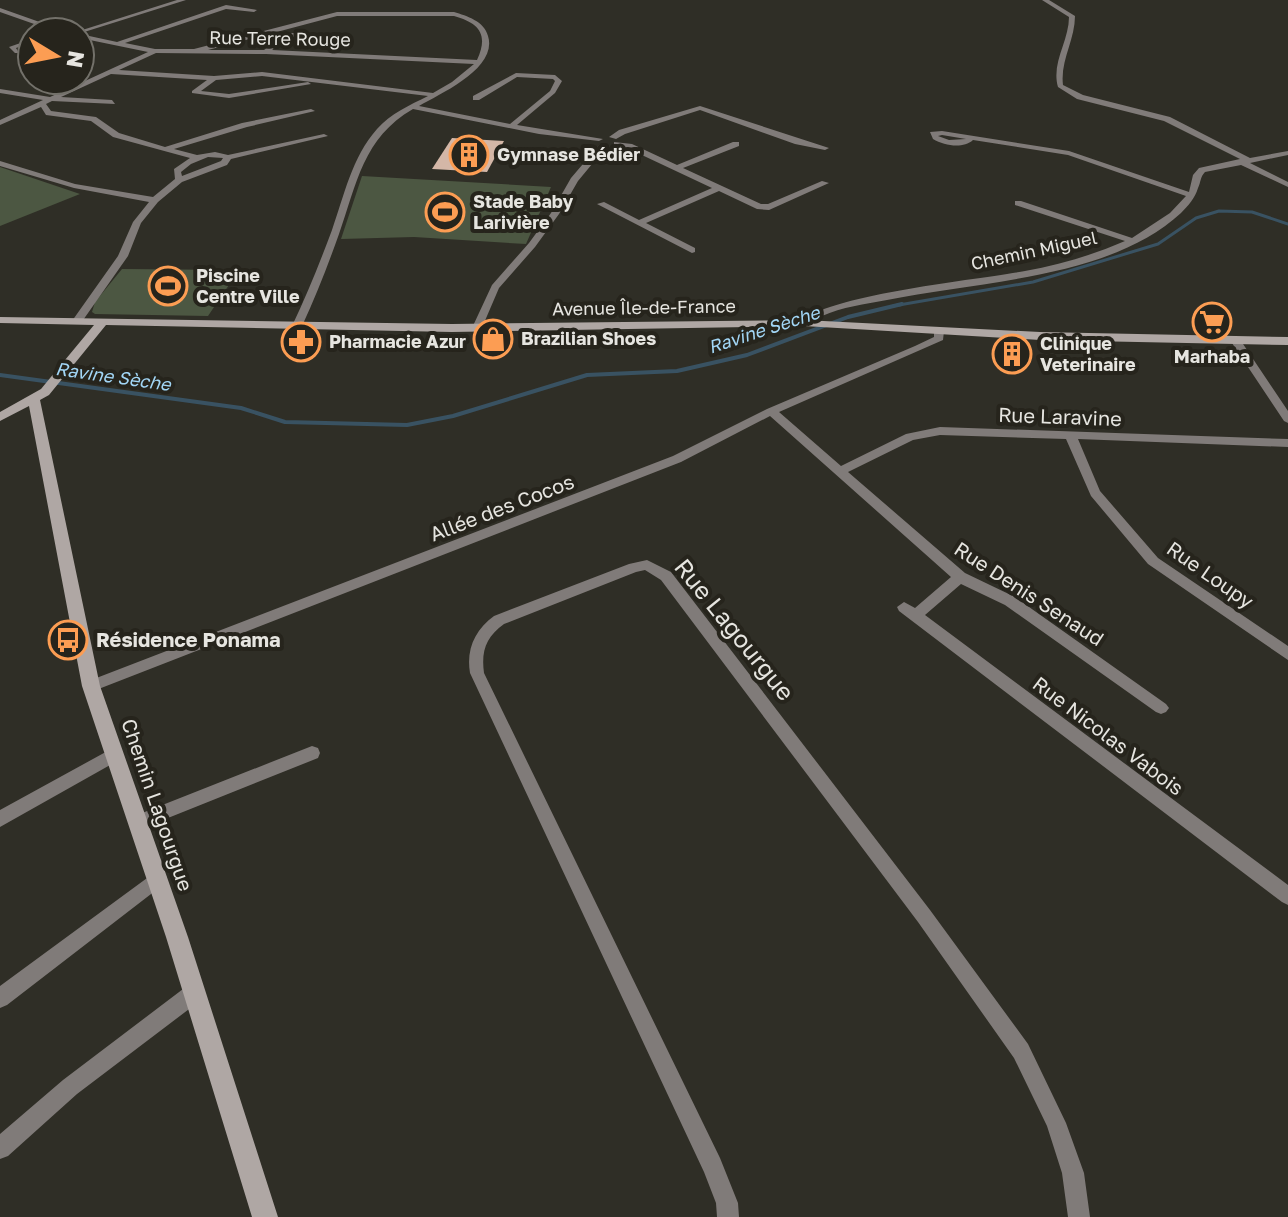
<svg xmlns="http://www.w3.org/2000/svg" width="1288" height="1217" font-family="'Golos Text',sans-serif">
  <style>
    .green { fill: #4c5742 }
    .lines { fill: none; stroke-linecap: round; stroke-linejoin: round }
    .stream-far1 { stroke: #395262; stroke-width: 3 }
    .stream { stroke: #395262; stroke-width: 4 }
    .building { fill: #d4b7a7 }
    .street { fill: #807b79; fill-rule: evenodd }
    .secondary { fill: #afa7a4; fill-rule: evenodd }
    .labels { text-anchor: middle; stroke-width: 8; stroke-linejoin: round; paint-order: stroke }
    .far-street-label { font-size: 18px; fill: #e6e5e0; stroke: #26241c }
    .far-poi-label { font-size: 18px; font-weight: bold; fill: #e6e5e0; stroke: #26241c; text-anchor: start }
    .far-water-label { font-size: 18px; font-style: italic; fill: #a2d6f6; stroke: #26241c }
    .street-label { font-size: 20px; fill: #e6e5e0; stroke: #26241c }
    .poi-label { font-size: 20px; font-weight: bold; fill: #e6e5e0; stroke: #26241c; text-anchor: start }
    .near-street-label { font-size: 24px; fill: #e6e5e0; stroke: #26241c }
  </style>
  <rect width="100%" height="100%" fill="#2f2e26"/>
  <path class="green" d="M0,167L80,194L0,226Z
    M362,176L551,187L526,244L414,237L341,239Z
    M122,269L239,270L208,316L95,314L92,312L95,302Z"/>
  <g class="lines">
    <path class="stream-far1" d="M893,306L1033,282L1158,244L1196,218L1219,211L1252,212L1288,224"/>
    <path class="stream" d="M0,375L241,408L285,422L407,425L453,416L587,375L677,371L747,355L848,317L902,304"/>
  </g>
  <path class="building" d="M452,138L504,141L487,172L432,169Z"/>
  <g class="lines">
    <path class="street" d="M177,0H186L81,33L76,32Z
      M1042,0H1049L1075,16C1075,40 1060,61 1063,85L1083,95L1170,117L1250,158L1288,151V155L1250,163L1288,182V187L1241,165L1205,172C1200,177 1201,182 1198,188C1195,198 1188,206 1181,213C1110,279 978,281 887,300C865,304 842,307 822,316C814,320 809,326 800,325L799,323C828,294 978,280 1025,271C1059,265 1093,255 1125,241L1015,205V201H1021L1132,238L1170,213L1186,196L1068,155L973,140C963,149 945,146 933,139L930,132L942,131L1069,151L1189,192L1193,175L1199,168L1240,159L1164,121L1077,99L1058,87C1051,63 1069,41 1069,17ZM938,136L942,135L966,139L949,140Z
      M226,5L257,10L254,12L226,9L125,43L155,49H194L337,12H454C467,16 484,21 488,36C498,68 442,93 419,106L510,124L550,91L555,81L553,79L517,77L479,100H473V96L516,73L555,75L562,81L555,93L517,125L603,139L599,141L539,134L413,109C363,138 357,183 339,234C328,265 316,296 302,326L297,329L292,326C307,295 320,262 332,230C344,196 352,157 377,129C390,114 410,105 428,96L262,76L216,80L201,91L229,94L308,82L311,84L229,98L192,93V91L207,80L111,74L61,97L112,100L115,104L52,101L46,104L51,111L96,117L119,133L165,147L242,123L311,109L315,111L247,127L174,149L197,155L215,152L228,155L324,134L328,136L231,159L227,165L182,182L158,202L141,223L128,256L81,323H73L72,321L118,256L133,222L149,202L74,188L0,166V161L75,184L153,197L175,179L174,169L190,158L113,137L91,121L46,115L41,107L0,125V120L43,100L0,93V89L50,97L148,52L80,38V34L117,42ZM337,16H454C479,23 489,34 477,60L272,50L290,37L340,36L338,33H288L264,50H208ZM156,53L266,54L474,64L452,82L433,93L262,72L214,76L119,70ZM208,157L223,158L221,161L182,176L181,172L191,164Z
      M0,8L65,31L66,32H57L0,12Z
      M32,39V43L16,48L19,53H15L9,47Z
      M700,106L829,148L825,150L795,144L700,110L625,134L616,139L609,137L619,130Z
      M614,142L632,144L677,165L733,142H739V146L683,168L761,204H768L822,181L829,183L769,210L757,209L719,191L646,223L695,248V252L692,253L597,204L604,202L639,220L712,188L627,148L614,146Z
      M600,144L607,146L578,181L559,214L535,247L499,288L481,330H473L472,328L492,285L529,243L551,213L571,178Z
      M939,328L944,331L943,340L779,412L841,466L906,434L940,427L1288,439V447L1078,439L1100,491L1158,558L1288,646V660L1148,564L1091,496L1066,439L940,435L913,440L848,472L965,573L1015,597L1166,704L1169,708L1166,712L1161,714L1156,712L1005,605L961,584L925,615L1288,885V905L1282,902L899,611L897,607L904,602L915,608L951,577L770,416L681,462L96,690L91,692L86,690L83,686L86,682L673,456L767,409L915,346L934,337V331Z
      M1235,337L1239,338L1288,411V423L1284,421L1230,340Z
      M647,560L671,572L930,910L1028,1044L1066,1123L1084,1173L1090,1217H1068L1062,1173L1047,1126L1014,1058L918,922L661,580L645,570L636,572L504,624C486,637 481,651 484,673L720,1158L738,1203L739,1217H717L716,1203L704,1172L470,673C466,649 475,630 494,616L629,564Z
      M312,746L318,748L320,753L318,758L138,830L132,827L130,822L132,817Z
      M113,748L119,750L121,755L119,760L0,827V810Z
      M158,870L164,872L167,878L164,884L7,1005L0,1008V986Z
      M194,983L201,986L204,993L201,1000L77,1094L8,1156L0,1159V1134L63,1080L187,986Z"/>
    <path class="secondary" d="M0,317L452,324L804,320L1040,332L1288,337V345L1040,340L804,326L452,332L106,325L49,395L40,400L100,686L188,937L278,1217H252L166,937L82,686L29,406L0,421V412L41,389L94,325L0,323Z"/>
  </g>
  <defs>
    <g id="building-ring" transform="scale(2)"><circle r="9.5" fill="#26241c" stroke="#fc9d53" stroke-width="1.5"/><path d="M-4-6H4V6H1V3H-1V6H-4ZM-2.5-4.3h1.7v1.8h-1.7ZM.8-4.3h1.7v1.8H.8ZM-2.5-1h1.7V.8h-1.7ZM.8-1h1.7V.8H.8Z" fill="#fc9d53"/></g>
    <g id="stadium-ring" transform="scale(2)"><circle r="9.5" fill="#26241c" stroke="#fc9d53" stroke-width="1.5"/><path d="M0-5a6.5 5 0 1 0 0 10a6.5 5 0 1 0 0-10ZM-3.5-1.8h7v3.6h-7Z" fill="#fc9d53"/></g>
    <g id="supermarket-ring" transform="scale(2)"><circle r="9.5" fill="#26241c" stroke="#fc9d53" stroke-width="1.5"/><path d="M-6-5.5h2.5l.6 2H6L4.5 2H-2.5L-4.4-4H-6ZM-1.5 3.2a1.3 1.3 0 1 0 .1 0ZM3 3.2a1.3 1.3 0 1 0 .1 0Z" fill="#fc9d53"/></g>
    <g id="shop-ring" transform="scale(2)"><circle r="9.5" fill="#26241c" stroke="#fc9d53" stroke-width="1.5"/><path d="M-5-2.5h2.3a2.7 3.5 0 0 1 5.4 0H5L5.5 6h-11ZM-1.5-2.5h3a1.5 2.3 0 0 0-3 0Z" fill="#fc9d53"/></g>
    <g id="pharmacy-ring" transform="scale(2)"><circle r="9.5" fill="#26241c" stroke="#fc9d53" stroke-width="1.5"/><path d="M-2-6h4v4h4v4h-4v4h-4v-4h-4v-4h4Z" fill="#fc9d53"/></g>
    <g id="bus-ring" transform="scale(2)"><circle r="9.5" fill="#26241c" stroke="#fc9d53" stroke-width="1.5"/><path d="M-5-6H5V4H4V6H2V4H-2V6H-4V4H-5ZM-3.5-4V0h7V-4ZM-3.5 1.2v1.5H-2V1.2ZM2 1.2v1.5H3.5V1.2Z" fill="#fc9d53"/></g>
  </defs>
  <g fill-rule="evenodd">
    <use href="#building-ring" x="469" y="155"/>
    <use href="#stadium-ring" x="445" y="212"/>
    <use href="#stadium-ring" x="168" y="286"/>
    <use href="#supermarket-ring" x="1212" y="322"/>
    <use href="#shop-ring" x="493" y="339"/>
    <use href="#pharmacy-ring" x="301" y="342"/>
    <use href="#building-ring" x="1012" y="354"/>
    <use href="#bus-ring" x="68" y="640"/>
  </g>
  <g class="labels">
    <g class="far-street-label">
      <text transform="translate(280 39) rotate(1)" y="6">Rue Terre Rouge</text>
      <text transform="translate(1034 251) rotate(-12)" y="6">Chemin Miguel</text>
      <text transform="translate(644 308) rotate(-1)" y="6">Avenue Île-de-France</text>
    </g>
    <g class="far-poi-label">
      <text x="497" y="161">Gymnase Bédier</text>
      <text x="473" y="208">Stade Baby<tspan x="473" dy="21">Larivière</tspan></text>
      <text x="196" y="282">Piscine<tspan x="196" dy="21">Centre Ville</tspan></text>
      <text x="521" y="345">Brazilian Shoes</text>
      <text x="329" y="348">Pharmacie Azur</text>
      <text x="1040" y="350">Clinique<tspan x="1040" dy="21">Veterinaire</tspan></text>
      <text x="1212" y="363" text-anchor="middle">Marhaba</text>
    </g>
    <g class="far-water-label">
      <text transform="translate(764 330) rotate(-18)" y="6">Ravine Sèche</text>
      <text transform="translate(113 377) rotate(8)" y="6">Ravine Sèche</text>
    </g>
    <g class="street-label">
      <text transform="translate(1060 417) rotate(2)" y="7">Rue Laravine</text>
      <text transform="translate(502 508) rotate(-21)" y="7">Allée des Cocos</text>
      <text transform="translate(1210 575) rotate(35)" y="7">Rue Loupy</text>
      <text transform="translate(1029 594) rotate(33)" y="7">Rue Denis Senaud</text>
      <text transform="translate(1108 736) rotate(37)" y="7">Rue Nicolas Vabois</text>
      <text transform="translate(157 805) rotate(71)" y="7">Chemin Lagourgue</text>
    </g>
    <g class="poi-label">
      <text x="96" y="647">Résidence Ponama</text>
    </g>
    <g class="near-street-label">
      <text transform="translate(734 630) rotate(51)" y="8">Rue Lagourgue</text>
    </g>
  </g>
  <g transform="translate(56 56) rotate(100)"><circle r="38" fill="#26241c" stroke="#73716a" stroke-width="2"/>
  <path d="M0-6L14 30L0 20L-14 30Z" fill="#fc9d53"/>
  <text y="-12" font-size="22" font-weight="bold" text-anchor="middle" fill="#e6e5e0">N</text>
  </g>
</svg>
